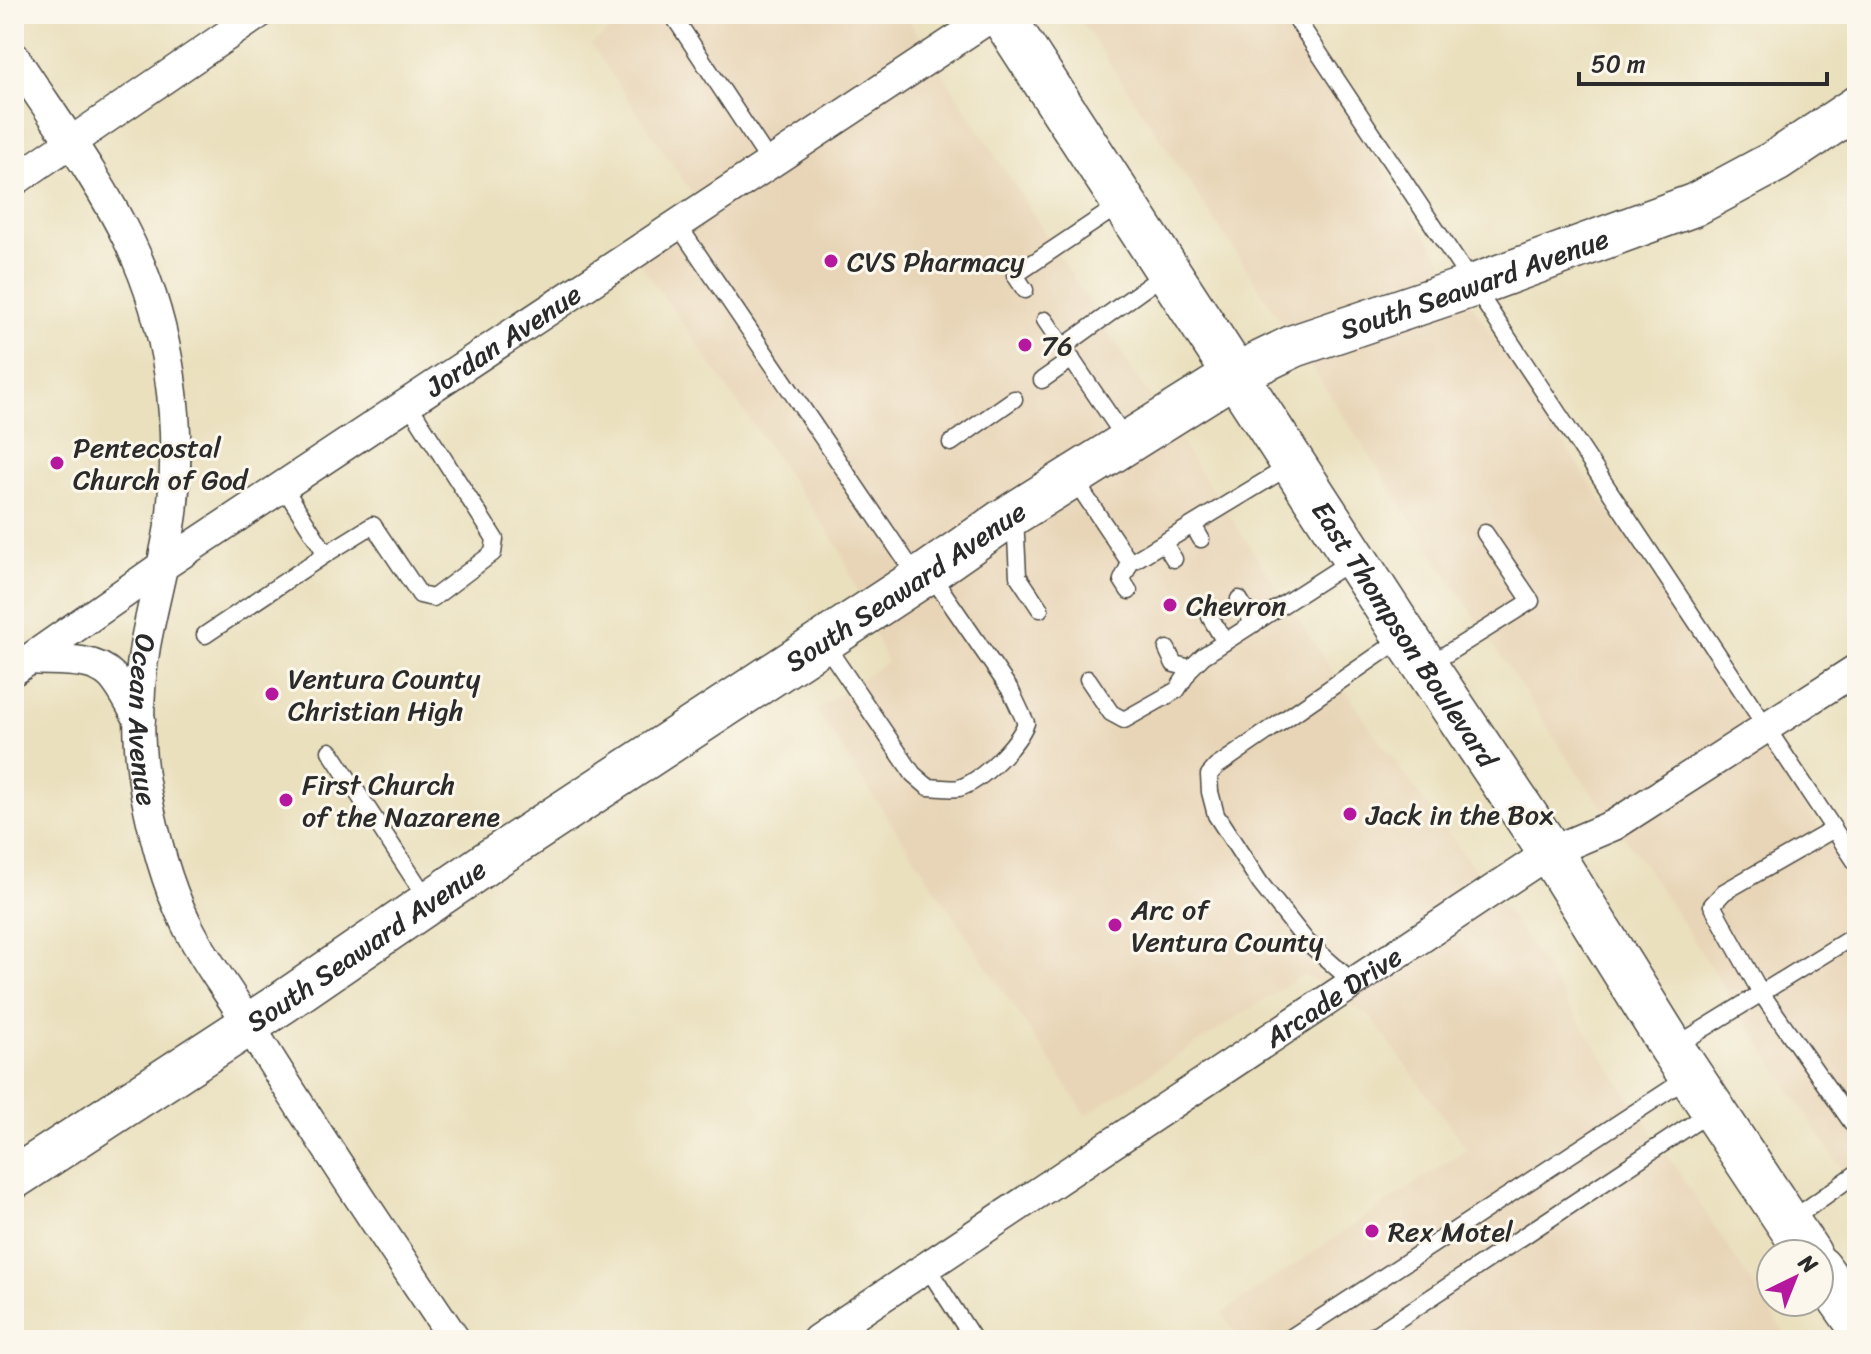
<svg xmlns="http://www.w3.org/2000/svg" width="1871" height="1354" font-family="Sriracha,sans-serif">
  <style>
    .built { fill: #e8d5b7 }
    .lines { fill: none; stroke-linecap: round; stroke-linejoin: round }
    .service-casing { stroke: #484641; stroke-width: 19 }
    .minor-casing { stroke: #484641; stroke-width: 33 }
    .secondary-casing { stroke: #484641; stroke-width: 45 }
    .primary-casing { stroke: #484641; stroke-width: 47 }
    .service { stroke: #fff; stroke-width: 16 }
    .minor { stroke: #fff; stroke-width: 30 }
    .secondary { stroke: #fff; stroke-width: 42 }
    .primary { stroke: #fff; stroke-width: 44 }
    .poi-dot { fill: #b5179e; stroke: #fbf7ec; stroke-width: 3 }
    .labels { text-anchor: middle; stroke-width: 6; stroke-linejoin: round; paint-order: stroke }
    .poi-label { font-size: 28px; fill: #2b2b2b; stroke: #fbf7ec; text-anchor: start }
    .street-label { font-size: 28px; fill: #2b2b2b; stroke: #fbf7ec }
  </style>
  <rect width="100%" height="100%" fill="#fbf7ec"/>
  <filter id="ink" filterUnits="userSpaceOnUse"><feTurbulence type="fractalNoise" baseFrequency=".0125" numOctaves="2"/><feDisplacementMap in="SourceGraphic" scale="16" xChannelSelector="R" yChannelSelector="G"/><feConvolveMatrix kernelMatrix="1 2 1 2 8 2 1 2 1" color-interpolation-filters="sRGB"/></filter>
  <filter id="wash" filterUnits="userSpaceOnUse"><feTurbulence type="fractalNoise" baseFrequency=".006" numOctaves="4" result="noise"/><feDisplacementMap in="SourceGraphic" scale="32" xChannelSelector="R" yChannelSelector="G"/><feGaussianBlur stdDeviation="1.8" result="paint"/><feColorMatrix in="noise" values="0 0 0 0 0 0 0 0 0 0 0 0 0 0 0 0 0 1.4 0 .05"/><feComposite in="paint" operator="in"/></filter>
  <g filter="url(#wash)">
    <rect width="100%" height="100%" fill="#eae0be"/>
    <path class="built" d="M634,14H905L1121,352L1304,628L1376,736L1515,923L1789,1340H1240L1222,1313L1467,1149L1372,1019L1304,974L1086,1115L816,710L886,662L840,549L634,254L702,208L591,44Z
      M1074,14H1281L1416,221L1857,884V1193L1646,867L1576,771L1245,266L1091,35Z"/>
  </g>
  <g filter="url(#ink)">
    <g class="lines">
      <g class="service-casing">
        <path id="service" d="M672,14L771,164
          M1293,14L1857,864
          M678,225L917,577
          M1025,290L1015,275L1121,204
          M1045,320L1127,441
          M1063,347L1166,273
          M1042,380L1072,359
          M951,443L1014,399
          M1074,479L1130,563L1293,464
          M283,486L326,554L373,525L420,595L433,598L493,553L495,539L408,403
          M1015,517L1018,576L1040,609
          M1193,525L1201,539
          M1164,543L1174,559
          M1129,591L1122,580L1130,563
          M1239,599L1254,624
          M1210,617L1225,642
          M205,635L326,554
          M824,643L913,774L928,787C937,787 950,790 959,788C982,781 1018,744 1026,723L1011,691L929,572
          M1167,649L1174,664L1191,668
          M1427,666L1531,601L1485,533
          M1088,679L1111,713L1124,720L1177,690L1191,668L1203,656L1354,559
          M330,751L429,902
          M1834,829L1724,892L1712,905L1761,993L1857,1130
          M1354,983L1307,942L1260,883L1216,815L1210,792L1209,775L1216,767L1404,637
          M1674,1047L1857,934
          M1790,1221L1857,1173
          M927,1267L974,1340
          M1287,1340L1689,1077
          M1367,1340L1712,1111"/>
      </g>
      <g class="minor-casing">
        <g id="minor">
          <path id="s1" d="M14,57C53,117 99,178 130,243C170,327 182,422 172,513C166,558 153,602 145,646C137,692 137,748 146,794C155,838 166,883 186,923C203,959 229,991 249,1025C315,1132 385,1236 455,1340"/>
          <path d="M14,181L258,14"/>
          <path d="M31,659C55,661 93,656 112,676C123,688 131,706 140,720"/>
          <path id="s2" d="M14,670L161,567L995,14"/>
          <path id="s3" d="M817,1340L1550,852L1614,825L1857,669"/>
        </g>
      </g>
      <g class="secondary-casing">
        <g id="secondary">
          <path id="s4" d="M14,1178L282,1003L495,857L929,572L1002,521L1236,374L1294,346L1475,285L1694,205L1776,161L1857,107"/>
        </g>
      </g>
      <g class="primary-casing">
        <g id="primary">
          <path id="s5" d="M1001,14L1405,636L1550,852L1672,1048L1809,1254"/>
          <path d="M1819,1268L1857,1322"/>
        </g>
      </g>
      <use href="#service" class="service"/>
      <use href="#minor" class="minor"/>
      <use href="#secondary" class="secondary"/>
      <use href="#primary" class="primary"/>
    </g>
  </g>
  <g class="poi-dot">
    <circle cx="831" cy="261" r="8"/>
    <circle cx="1025" cy="345" r="8"/>
    <circle cx="57" cy="463" r="8"/>
    <circle cx="1170" cy="605" r="8"/>
    <circle cx="272" cy="694" r="8"/>
    <circle cx="286" cy="800" r="8"/>
    <circle cx="1350" cy="814" r="8"/>
    <circle cx="1115" cy="925" r="8"/>
    <circle cx="1372" cy="1231" r="8"/>
  </g>
  <g class="labels">
    <g class="poi-label">
      <text x="847" y="271">CVS Pharmacy</text>
      <text x="1041" y="355">76</text>
      <text x="73" y="457">Pentecostal<tspan x="73" dy="32">Church of God</tspan></text>
      <text x="1186" y="615">Chevron</text>
      <text x="288" y="688">Ventura County<tspan x="288" dy="32">Christian High</tspan></text>
      <text x="302" y="794">First Church<tspan x="302" dy="32">of the Nazarene</tspan></text>
      <text x="1366" y="824">Jack in the Box</text>
      <text x="1131" y="919">Arc of<tspan x="1131" dy="32">Ventura County</tspan></text>
      <text x="1388" y="1241">Rex Motel</text>
    </g>
    <g class="street-label">
      <text dy="10" stroke="none"><textPath href="#s4" startOffset="1718">South Seaward Avenue</textPath></text>
      <text dy="10" stroke="none"><textPath href="#s2" startOffset="590">Jordan Avenue</textPath></text>
      <text dy="10" stroke="none"><textPath href="#s4" startOffset="1070">South Seaward Avenue</textPath></text>
      <text dy="10" stroke="none"><textPath href="#s5" startOffset="740">East Thompson Boulevard</textPath></text>
      <text dy="10" stroke="none"><textPath href="#s1" startOffset="706">Ocean Avenue</textPath></text>
      <text dy="10" stroke="none"><textPath href="#s4" startOffset="422">South Seaward Avenue</textPath></text>
      <text dy="10" stroke="none"><textPath href="#s3" startOffset="620">Arcade Drive</textPath></text>
    </g>
  </g>
  <rect width="1871" height="1354" fill="none" stroke="#fbf7ec" stroke-width="48"/>
  <g transform="translate(1795 1278) rotate(43)"><circle r="38" fill="#fbf7ec" stroke="#a8a59f" stroke-width="2"/>
  <path d="M0-6L14 30L0 20L-14 30Z" fill="#b5179e"/>
  <text y="-12" font-size="22" font-weight="bold" text-anchor="middle" fill="#2b2b2b">N</text>
  </g>
  <path d="M1579 72v12h248v-12" fill="none" stroke="#2b2b2b" stroke-width="4"/>
  <text x="1591" y="72" font-size="24" fill="#2b2b2b" stroke="#fbf7ec" stroke-width="6" paint-order="stroke">50 m</text>
</svg>
